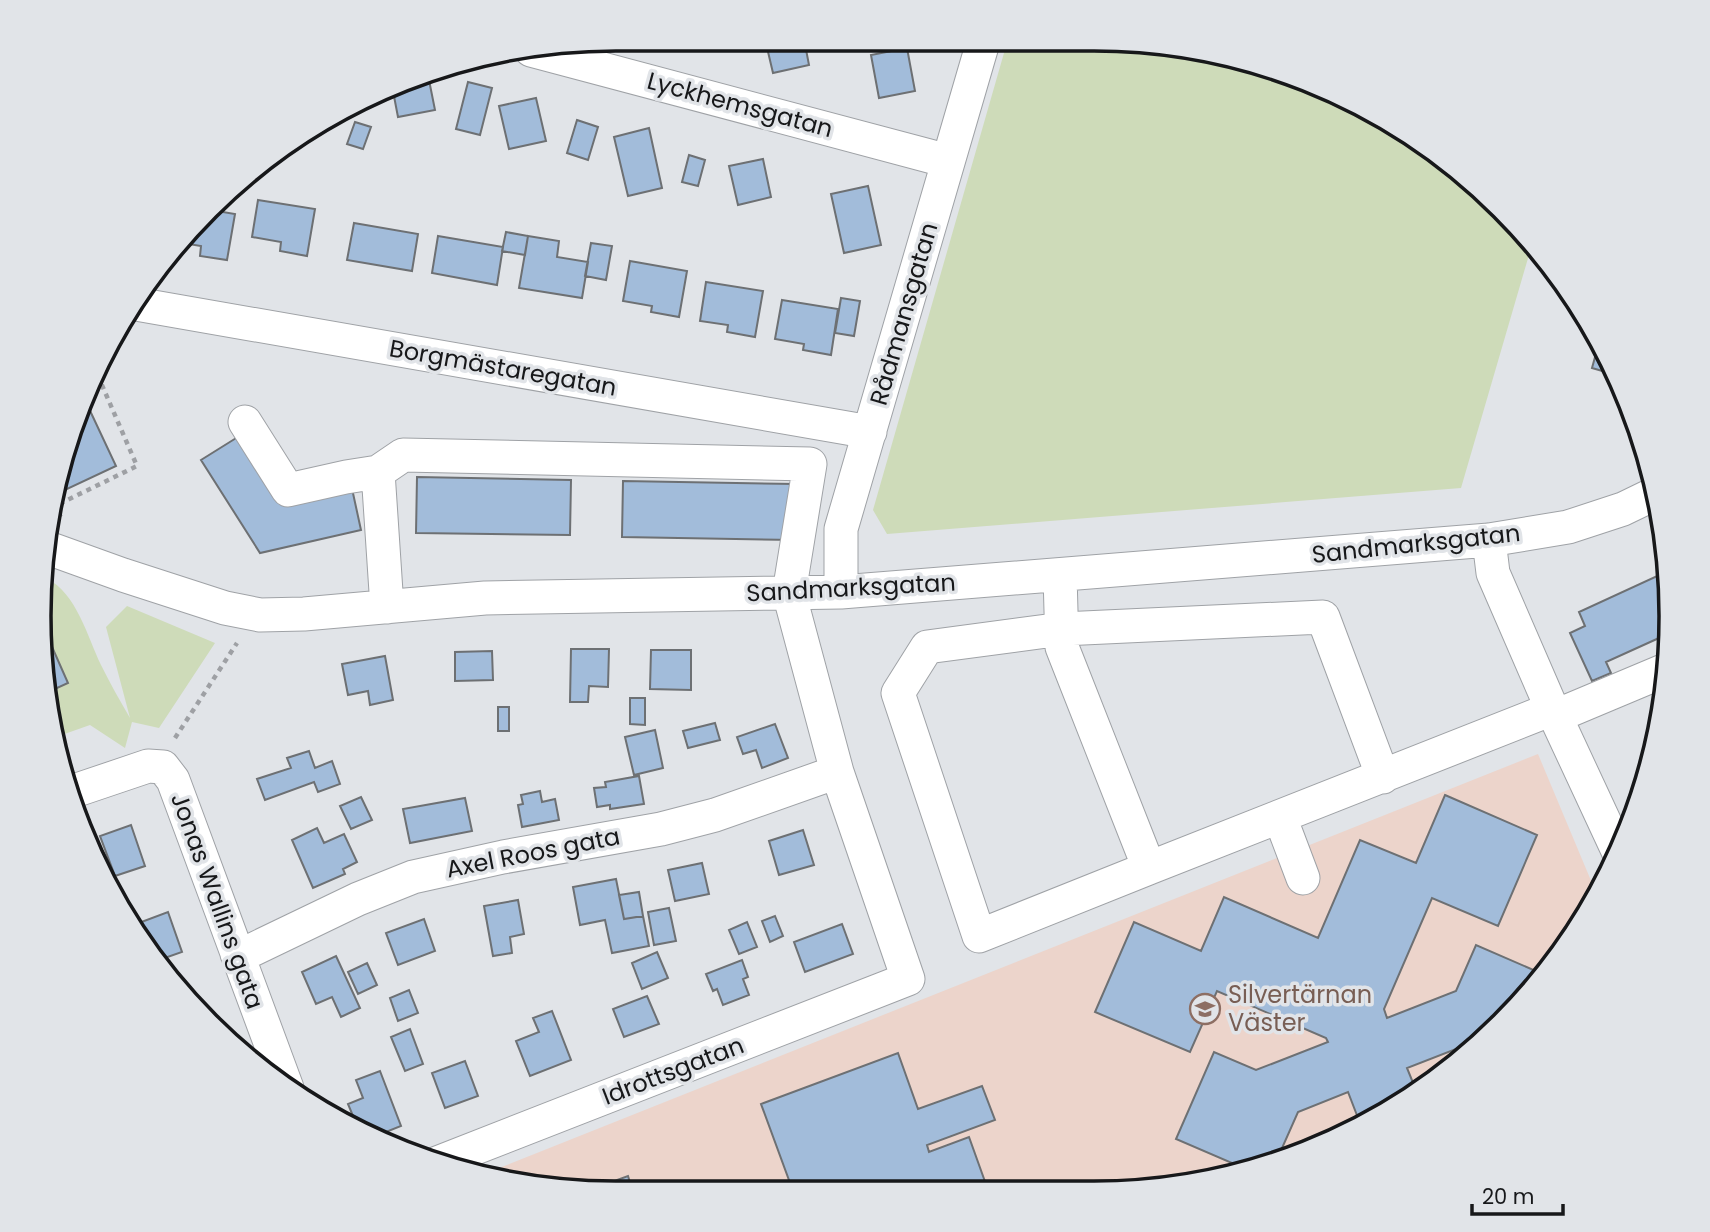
<svg xmlns="http://www.w3.org/2000/svg" width="1710" height="1232" font-family="Poppins,sans-serif">
  <style>
    .education { fill: #ecd4cb }
    .green { fill: #cedbb9 }
    .building { fill: #a2bcda; stroke: #6d7073; stroke-width: 2 }
    .lines { fill: none; stroke-linecap: round; stroke-linejoin: round }
    .minor-casing { stroke: #9fa2a6; stroke-width: 35 }
    .path { stroke: #9ea0a4; stroke-width: 4.5; stroke-dasharray: 5 5; stroke-linecap: butt }
    .minor { stroke: #fff; stroke-width: 33 }
    .labels { text-anchor: middle; stroke-width: 7; stroke-linejoin: round; paint-order: stroke }
    .street-label { font-size: 24px; fill: #17181a; stroke: #e1e4e8 }
    .education-label { font-size: 24px; fill: #785e54; stroke: #e1e4e8; text-anchor: start }
    .rim { fill: none; stroke: #17181a; stroke-width: 3.5 }
  </style>
  <rect width="100%" height="100%" fill="#e1e4e8"/>
  <path class="education" d="M1538,754L1597,895L1552,968L1474,1050L1349,1134L1170,1188L579,1192L479,1176Z"/>
  <path class="green" d="M1008,39H1094L1207,50L1383,116L1528,236L1533,241L1461,488L887,534L873,510Z
    M47,579C76,592 88,638 101,665C110,683 120,701 130,718L106,627L127,606L215,643L159,728L132,722L125,748L90,725L56,737L44,694L68,683L45,631Z"/>
  <path class="building" d="M765,39H804L809,65L773,73Z
    M907,48L915,91L879,98L871,55Z
    M428,75L435,110L398,117L393,91Z
    M468,82L492,88L480,135L456,129Z
    M536,98L546,141L509,149L499,106Z
    M577,120L598,127L588,160L567,153Z
    M355,122L371,127L363,149L347,144Z
    M649,128L662,188L628,196L614,137Z
    M689,155L705,160L698,186L682,182Z
    M763,159L771,197L738,205L729,166Z
    M868,186L881,245L844,253L831,194Z
    M258,200L315,209L307,256L280,251L281,242L252,237Z
    M211,210L235,214L227,260L200,256L201,246L177,242L182,235Z
    M354,223L418,234L412,271L347,260Z
    M506,232L528,236L525,255L502,251Z
    M438,236L503,247L497,285L432,273Z
    M528,236L559,241L557,257L588,262L582,298L519,288Z
    M591,243L612,246L606,280L585,276Z
    M630,261L687,271L679,317L651,312L652,306L623,301Z
    M706,282L763,291L755,337L727,332L728,325L700,321Z
    M841,298L860,301L854,336L835,333Z
    M782,300L838,309L831,355L803,350L804,344L775,339Z
    M1600,339L1616,375L1592,368Z
    M85,400L116,466L65,490L59,477Z
    M241,435L282,499L351,484L361,530L260,553L201,460Z
    M417,477L571,480L570,535L416,533Z
    M623,481L796,484L795,540L622,537Z
    M1668,571L1670,633L1606,662L1611,673L1592,681L1570,633L1585,626L1579,612Z
    M45,631L68,683L44,694L43,691Z
    M571,649H609L608,687L589,686L588,702H570Z
    M651,650H691V690L650,689Z
    M492,651L493,680L455,681V652Z
    M385,656L393,700L370,705L368,691L348,695L342,664Z
    M630,698H645V725L630,724Z
    M498,707H509V731H498Z
    M715,723L720,740L688,748L683,731Z
    M775,724L788,758L762,768L756,750L743,754L737,737Z
    M655,730L663,768L634,775L625,737Z
    M309,751L315,768L332,761L340,784L318,792L314,782L265,800L257,779L291,768L287,758Z
    M639,776L644,804L610,809V805L597,807L594,788L606,787L605,782Z
    M540,791L542,802L555,799L559,820L522,827L518,805L523,804L521,795Z
    M1445,795L1537,835L1498,926L1432,898L1384,1009L1387,1018L1456,991L1476,945L1545,975L1474,1050L1461,1047L1407,1068L1416,1090L1353,1132L1358,1118L1348,1092L1298,1112L1279,1155L1241,1167L1176,1139L1214,1052L1256,1070L1328,1042L1326,1038L1217,991L1190,1052L1095,1012L1134,922L1201,951L1224,897L1318,938L1360,840L1416,863Z
    M361,797L372,820L351,829L340,806Z
    M465,798L472,831L410,843L403,809Z
    M131,825L145,866L115,876L100,836Z
    M317,828L324,843L344,834L357,862L343,869L345,874L313,888L292,840Z
    M803,830L814,865L779,875L769,841Z
    M702,863L709,894L675,901L668,870Z
    M616,879L624,919L643,916L649,946L612,953L605,920L580,925L573,887Z
    M639,892L643,916L624,919L619,895Z
    M518,900L524,934L510,937L512,953L493,956L484,906Z
    M669,908L676,941L654,945L648,912Z
    M168,912L182,952L159,960L136,924Z
    M775,916L783,936L770,942L762,921Z
    M424,919L435,951L398,965L386,933Z
    M747,922L757,947L739,954L729,930Z
    M842,924L853,954L805,972L794,942Z
    M657,952L668,978L642,989L632,963Z
    M336,956L360,1008L341,1017L332,997L316,1004L302,972Z
    M742,960L748,977L743,979L749,995L723,1005L717,989L713,991L706,974Z
    M367,963L377,985L358,994L348,972Z
    M409,990L418,1013L398,1021L390,998Z
    M647,996L659,1024L624,1037L613,1009Z
    M200,999L209,1022L189,1003Z
    M552,1011L571,1060L530,1076L516,1041L539,1032L533,1018Z
    M410,1029L423,1064L405,1071L391,1037Z
    M898,1053L918,1109L982,1086L995,1120L927,1145L929,1152L969,1137L988,1190L793,1191L761,1104Z
    M465,1061L478,1096L445,1108L432,1073Z
    M380,1071L401,1126L371,1138L360,1133L348,1104L363,1098L356,1080Z
    M628,1176L633,1192H584Z"/>
  <g class="lines">
    <g class="minor-casing">
      <path id="minor" d="M531,50L948,161
        M136,304L870,432
        M245,422L288,490L346,477L378,472
        M1489,540L1493,573L1552,709L1619,853
        M48,548L123,575L225,608L260,615L304,614L485,598L841,592L1489,540L1568,527L1623,509L1656,493
        M1060,575L1062,647L1149,868L1552,709
        M841,592V529L984,39
        M387,607L378,472L403,455L810,464L789,593L837,772L908,979L437,1163
        M1556,716L1668,669
        M71,792L148,766L163,767L173,780L287,1088
        M1280,817L1303,878
        M1149,868L979,936L898,693L927,647L1062,629L1323,617L1383,777
        M237,954L252,950L358,899L413,877L503,857L661,829L715,815L837,772"/>
    </g>
    <path class="path" d="M61,517L53,507L137,466L95,369
      M175,738L237,643"/>
    <use href="#minor" class="minor"/>
  </g>
  <defs>
    <g id="school-ring" transform="scale(1.575)"><circle r="9.5" fill="#e1e4e8" stroke="#8d6e63" stroke-width="1.5"/><path d="M0-5L7-2L0 1L-7-2ZM-4 1L0 2.5L4 1V4Q0 6-4 4Z" fill="#8d6e63"/></g>
  </defs>
  <g fill-rule="evenodd">
    <use href="#school-ring" x="1205" y="1009"/>
  </g>
  <g class="labels">
    <g class="street-label">
      <text transform="translate(740 105) rotate(15)" y="8">Lyckhemsgatan</text>
      <text transform="translate(904 314) rotate(-74)" y="8">Rådmansgatan</text>
      <text transform="translate(503 368) rotate(10)" y="8">Borgmästaregatan</text>
      <text transform="translate(1416 544) rotate(-6)" y="8">Sandmarksgatan</text>
      <text transform="translate(851 588) rotate(-3)" y="8">Sandmarksgatan</text>
      <text transform="translate(533 853) rotate(-11)" y="8">Axel Roos gata</text>
      <text transform="translate(217 901) rotate(70)" y="8">Jonas Wallins gata</text>
      <text transform="translate(673 1071) rotate(-21)" y="8">Idrottsgatan</text>
    </g>
    <g class="education-label">
      <text x="1228" y="1003">Silvertärnan<tspan x="1228" dy="28">Väster</tspan></text>
    </g>
  </g>
  <path d="M0 0H1710V1232H0ZM616 51H1094A565 565 0 0 1 1659 616V616A565 565 0 0 1 1094 1181H616A565 565 0 0 1 51 616V616A565 565 0 0 1 616 51Z" fill="#e1e4e8" fill-rule="evenodd"/>
  <path class="rim" d="M616 51H1094A565 565 0 0 1 1659 616V616A565 565 0 0 1 1094 1181H616A565 565 0 0 1 51 616V616A565 565 0 0 1 616 51Z"/>
  <path d="M1472 1204v10h91v-10" fill="none" stroke="#17181a" stroke-width="3.5"/>
  <text x="1482" y="1204" font-size="21" fill="#17181a" stroke="#e1e4e8" stroke-width="5" paint-order="stroke">20 m</text>
</svg>
